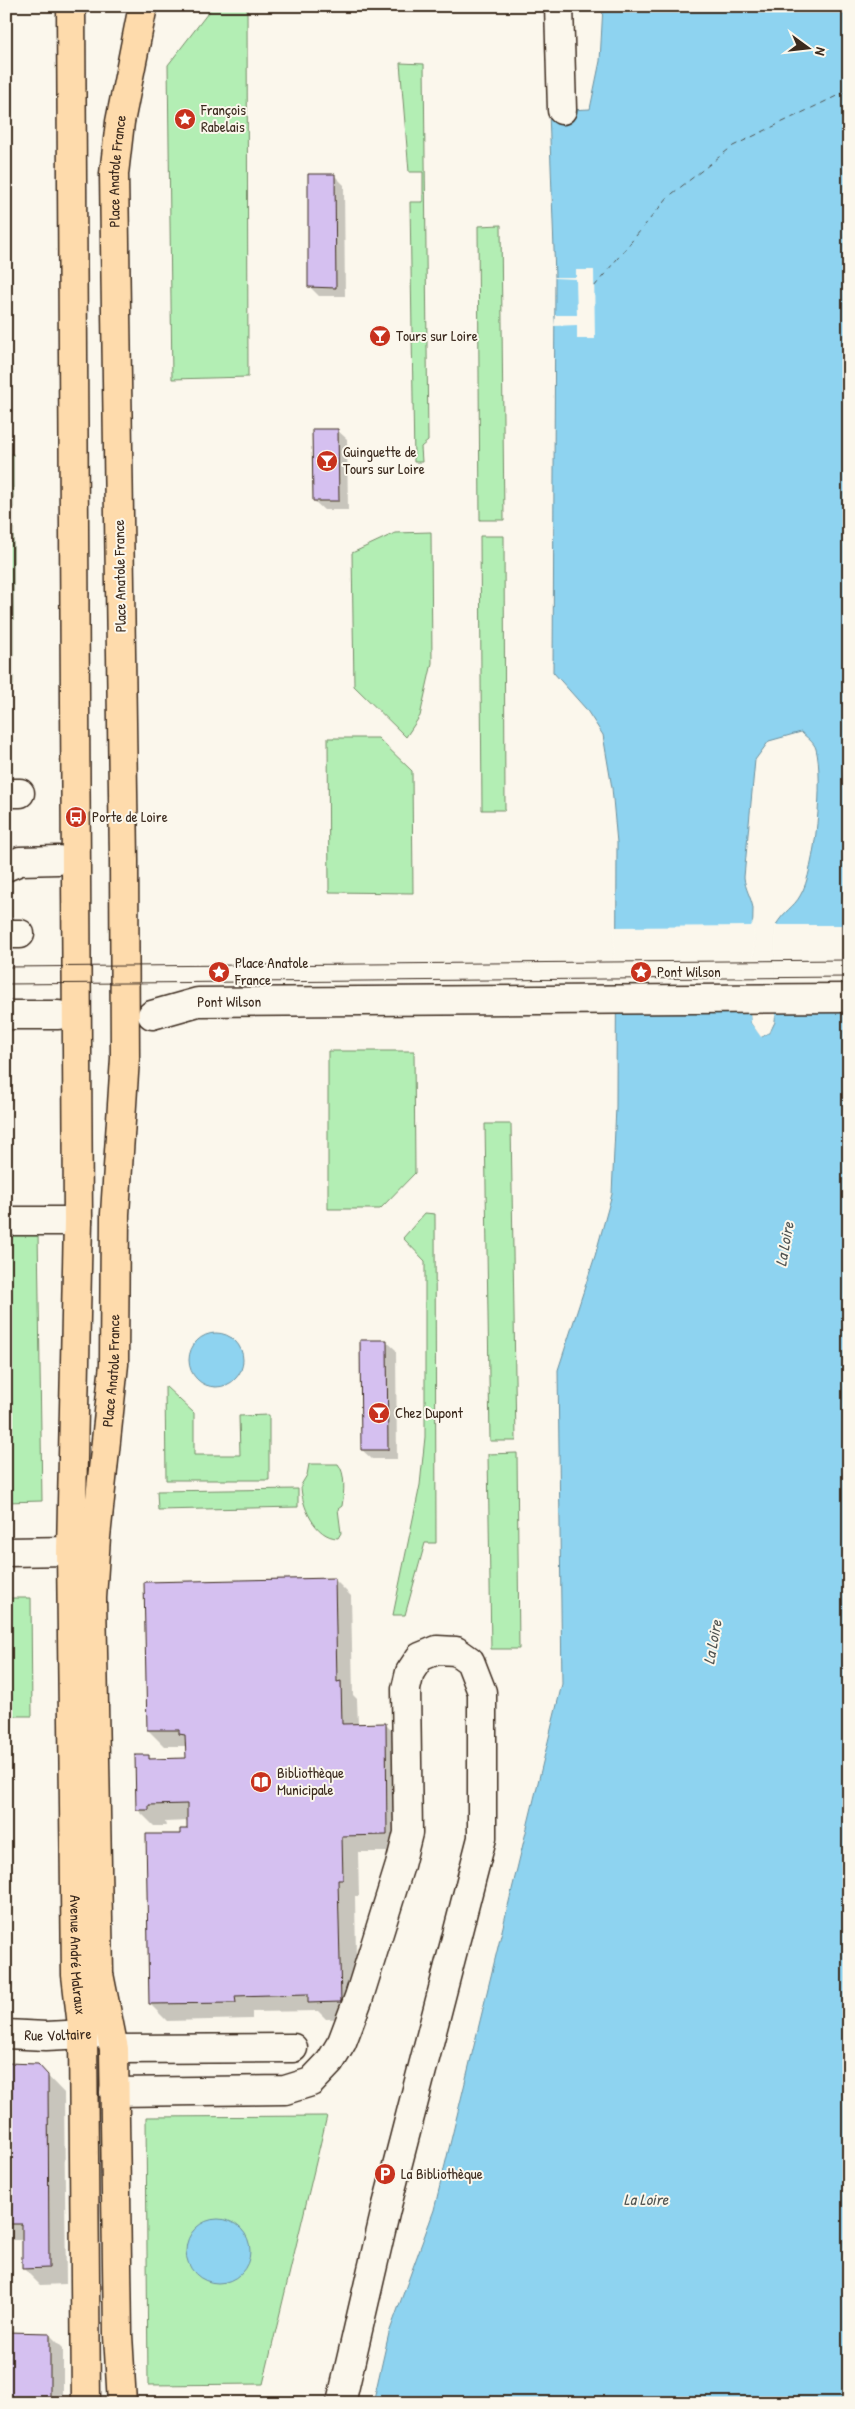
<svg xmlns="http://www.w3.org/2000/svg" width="855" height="2409" font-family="'Patrick Hand',sans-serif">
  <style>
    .green { fill: #b3eeb4; stroke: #778c69 }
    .water { fill: #8ed3f0; stroke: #6d8f9c; fill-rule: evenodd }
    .pier { fill: #fbf7ec }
    .shadow { fill: #0003 }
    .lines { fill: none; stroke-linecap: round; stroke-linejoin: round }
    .ferry { stroke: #505452; stroke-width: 1; stroke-dasharray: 6 5; stroke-linecap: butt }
    .building { fill: #d5c0f0; stroke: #3b2a1e }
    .minor-casing { stroke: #3b2a1e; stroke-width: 31 }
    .major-casing { stroke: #3b2a1e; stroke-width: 31 }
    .minor { stroke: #fbf7ec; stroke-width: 28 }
    .major { stroke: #fedbac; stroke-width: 28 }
    .tram { stroke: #3b2a1e; stroke-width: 1 }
    .labels { text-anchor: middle; stroke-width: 4; stroke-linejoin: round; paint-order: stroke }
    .poi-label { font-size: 15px; fill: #3b2a1e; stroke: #fbf7ec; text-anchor: start }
    .street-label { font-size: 15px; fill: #3b2a1e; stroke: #fbf7ec }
    .water-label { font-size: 16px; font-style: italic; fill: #505452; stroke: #fbf7ec }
  </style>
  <rect width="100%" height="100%" fill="#fbf7ec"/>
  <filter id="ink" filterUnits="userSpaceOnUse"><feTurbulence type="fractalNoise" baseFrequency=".02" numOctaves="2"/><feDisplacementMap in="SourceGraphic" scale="10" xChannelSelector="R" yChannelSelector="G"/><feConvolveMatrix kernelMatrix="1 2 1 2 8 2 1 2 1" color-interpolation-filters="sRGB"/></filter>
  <g filter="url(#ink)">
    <path class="green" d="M215,6H247L248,377L172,379L168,65L211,9Z
      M400,63L424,64L428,441L421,447L422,462H414L410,202H423V172H409Z
      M501,225L504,520H480L478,226Z
      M6,453L13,454V686L6,693Z
      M431,532L432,663L420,716L406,737L354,686L352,553L395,533Z
      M480,536H504L505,810H482Z
      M328,738H378L412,771L413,893L329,892Z
      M328,1051H414L415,1173L380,1209H328Z
      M485,1124H511L516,1441H490Z
      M425,1213L435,1214L436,1543H425L405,1615H393L420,1485L425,1437V1261L403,1238Z
      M6,1232H38L42,1501L6,1502Z
      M165,1386L194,1413V1455H240L239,1416L269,1415V1480H166Z
      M517,1453L519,1649H491L488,1454Z
      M309,1464H338C346,1473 344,1494 342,1506L338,1509L341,1533L338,1538C315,1538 301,1505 301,1485L307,1475Z
      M298,1489V1507L158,1510L157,1491Z
      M6,1598H31L32,1716H6Z
      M327,2116L263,2384L148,2385L146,2117Z"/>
    <path class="water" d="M603,6H849V2403H373L389,2333L434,2210L562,1684L558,1370L595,1256L612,1194L616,1107L617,843L612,788L603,735L586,709L553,672L555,277L549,111L590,109L600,61ZM801,732C806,737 814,742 816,749C824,777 816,871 800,896C794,907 784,911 776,925L775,1022L770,1032L762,1037L751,1023L753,908C751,897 745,889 744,877L755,760L769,741Z
      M189 1360a27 27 0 1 1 54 0a27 27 0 1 1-54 0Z
      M186 2251a32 32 0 1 1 64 0a32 32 0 1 1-64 0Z"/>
    <path class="pier" d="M576,270H594L595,339H577V325L554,326L555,315H577L576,279L554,278L555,277H576Z
      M755,918L753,1012L754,1022L762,1034L768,1030L775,1011V922L776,925H849V1011H777L770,1032L761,1037L751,1023L750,1012L613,1013L614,927L751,926Z"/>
    <path class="shadow" d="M334,175L344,185L345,296H319L310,287Z
      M337,430L347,439L348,510H324L314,501Z
      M386,1341L396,1350L397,1459H372L362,1450Z
      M335,1580L351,1596L353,1695L357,1699L358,1725L385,1724L402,1741L404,1852H358L359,1896H355L357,2018L326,2019L318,2011L252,2012V2019L167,2021L150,2004L181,1835L188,1830V1821L165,1822L166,1826H154L137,1809L148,1756L152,1760L187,1759V1746H164L148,1730Z
      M6,1693L9,1695V1907H6Z
      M6,2064L37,2065L64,2093L66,2284L40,2285L23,2268V2240H6Z
      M49,2334L63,2348V2403H6Z"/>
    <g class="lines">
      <path class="ferry" d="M594,287L668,197L733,146L849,90"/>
    </g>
    <path class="building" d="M308,174H335L336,288L308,287Z
      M312,429H338L339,501H313Z
      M360,1340H387L388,1450H361Z
      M335,1578L337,1682L341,1681L342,1724L386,1723L387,1835L342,1836L343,1880H338L341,2002L308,2003V1994L235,1996L236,2003L149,2004L146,1834H180V1829H187V1804L149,1805V1810H136L135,1755H149V1759L186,1758L185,1735L179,1734V1730H147L144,1582Z
      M6,2063L38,2064L48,2075L49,2268L22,2269V2224H6Z
      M6,2332L50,2333V2403H6Z"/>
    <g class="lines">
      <g class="minor-casing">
        <g id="minor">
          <path d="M559,6L562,110"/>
          <path d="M6,793H20"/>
          <path d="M6,867L20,861L58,860"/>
          <path d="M6,934H20"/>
          <path d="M6,1015H58"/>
          <path id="s1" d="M152,1015L198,1002L849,998"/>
          <path d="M6,1221H78"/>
          <path d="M6,1552L71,1551"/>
          <path id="s2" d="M6,2034L46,2036L107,2033"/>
          <path d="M114,2049L293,2048"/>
          <path d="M114,2092L285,2090L311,2082L330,2062L342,2042L359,1997L400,1865L408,1833L406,1689L410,1672L420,1657L437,1650L456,1651L470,1661L482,1692V1838L386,2209L341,2403"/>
        </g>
      </g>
      <g class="major-casing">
        <g id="major">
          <path id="s3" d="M71,6L78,1221L71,1551L76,1975L83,2034L86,2403"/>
          <path id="s4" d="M122,2403L118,2335L114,2049L99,1974L92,1598L96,1537L114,1364L115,1214L125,1058L124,860L114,174L120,122L143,6"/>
        </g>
      </g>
      <use href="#minor" class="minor"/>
      <use href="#major" class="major"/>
      <path class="tram" d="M6,967L849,960
        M6,984L849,977"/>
    </g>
  </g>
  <defs>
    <g id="sight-disc" transform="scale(1.125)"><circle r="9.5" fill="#c8321e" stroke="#fbf7ec"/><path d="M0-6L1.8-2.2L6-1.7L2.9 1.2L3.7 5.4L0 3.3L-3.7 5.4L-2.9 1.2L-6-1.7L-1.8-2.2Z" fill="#fff"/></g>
    <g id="bar-disc" transform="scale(1.125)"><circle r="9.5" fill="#c8321e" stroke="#fbf7ec"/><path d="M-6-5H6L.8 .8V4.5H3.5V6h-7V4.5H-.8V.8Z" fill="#fff"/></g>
    <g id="bus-disc" transform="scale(1.125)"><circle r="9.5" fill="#c8321e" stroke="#fbf7ec"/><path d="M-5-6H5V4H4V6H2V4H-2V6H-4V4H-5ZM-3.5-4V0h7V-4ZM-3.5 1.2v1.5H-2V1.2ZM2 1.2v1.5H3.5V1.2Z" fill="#fff"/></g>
    <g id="library-disc" transform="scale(1.125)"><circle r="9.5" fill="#c8321e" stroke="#fbf7ec"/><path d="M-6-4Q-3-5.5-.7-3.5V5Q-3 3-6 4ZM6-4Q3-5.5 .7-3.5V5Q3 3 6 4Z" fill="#fff"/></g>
    <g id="parking-disc" transform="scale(1.125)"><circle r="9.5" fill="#c8321e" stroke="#fbf7ec"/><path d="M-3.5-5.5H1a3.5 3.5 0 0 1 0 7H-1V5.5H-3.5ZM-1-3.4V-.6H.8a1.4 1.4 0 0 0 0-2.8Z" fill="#fff"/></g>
  </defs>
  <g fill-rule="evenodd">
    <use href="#sight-disc" x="185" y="119"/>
    <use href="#bar-disc" x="380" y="336"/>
    <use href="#bar-disc" x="327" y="461"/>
    <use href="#bus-disc" x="76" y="817"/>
    <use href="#sight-disc" x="219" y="972"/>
    <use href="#sight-disc" x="641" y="972"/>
    <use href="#bar-disc" x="379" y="1413"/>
    <use href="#library-disc" x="261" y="1782"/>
    <use href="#parking-disc" x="385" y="2174"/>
  </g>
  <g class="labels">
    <g class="poi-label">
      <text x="201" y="115">François<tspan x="201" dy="17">Rabelais</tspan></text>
      <text x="396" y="341">Tours sur Loire</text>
      <text x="343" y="457">Guinguette de<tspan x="343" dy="17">Tours sur Loire</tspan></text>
      <text x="92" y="822">Porte de Loire</text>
      <text x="235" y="968">Place Anatole<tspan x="235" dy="17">France</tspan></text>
      <text x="657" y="977">Pont Wilson</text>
      <text x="395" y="1418">Chez Dupont</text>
      <text x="277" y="1778">Bibliothèque<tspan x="277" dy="17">Municipale</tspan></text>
      <text x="401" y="2179">La Bibliothèque</text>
    </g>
    <g class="street-label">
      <text dy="5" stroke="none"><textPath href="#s4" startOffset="2235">Place Anatole France</textPath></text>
      <text transform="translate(120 576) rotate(-91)" y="5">Place Anatole France</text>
      <text dy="5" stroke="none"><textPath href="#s1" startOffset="79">Pont Wilson</textPath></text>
      <text dy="5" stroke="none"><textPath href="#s4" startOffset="1035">Place Anatole France</textPath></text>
      <text dy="5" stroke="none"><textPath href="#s3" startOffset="1949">Avenue André Malraux</textPath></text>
      <text dy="5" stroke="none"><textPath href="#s2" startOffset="52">Rue Voltaire</textPath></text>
    </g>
    <g class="water-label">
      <text transform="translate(784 1244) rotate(-80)" y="6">La Loire</text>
      <text transform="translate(712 1642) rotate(-80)" y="6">La Loire</text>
      <text x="646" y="2205">La Loire</text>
    </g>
  </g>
  <rect width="855" height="2409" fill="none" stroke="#fbf7ec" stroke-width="25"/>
  <rect x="12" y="12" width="830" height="2384" fill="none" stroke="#3b2a1e" stroke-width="2" filter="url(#ink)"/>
  <g transform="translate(808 48) rotate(105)" stroke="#fbf7ec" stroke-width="4" paint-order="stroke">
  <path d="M0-4L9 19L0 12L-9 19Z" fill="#3b2a1e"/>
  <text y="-8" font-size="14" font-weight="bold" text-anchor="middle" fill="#3b2a1e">N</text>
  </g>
</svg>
